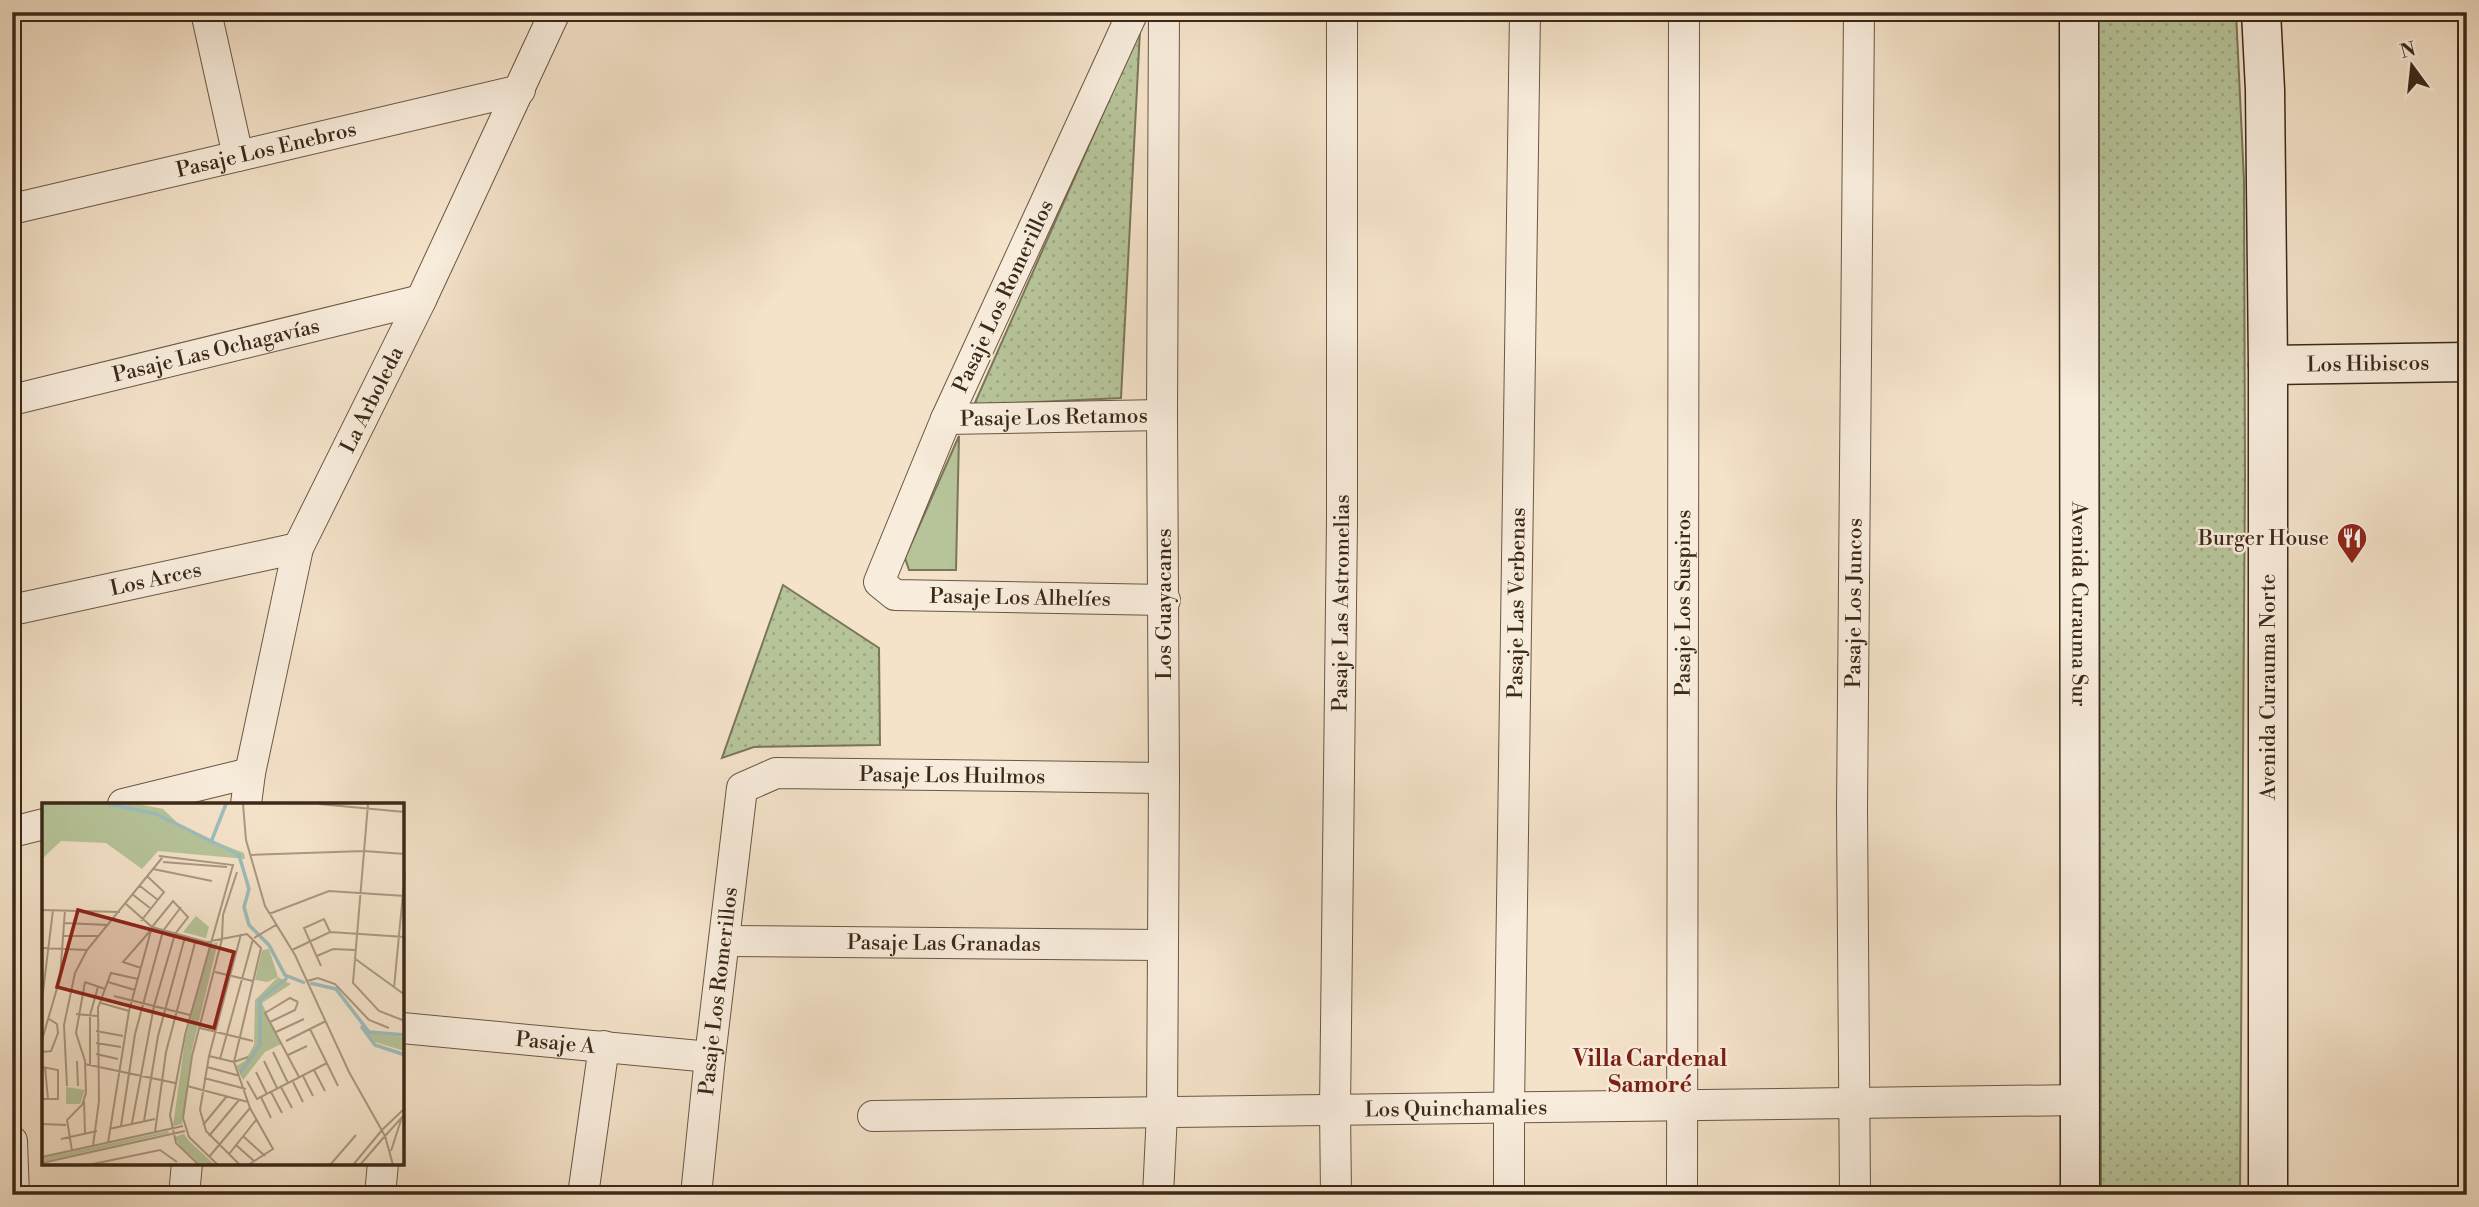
<svg xmlns="http://www.w3.org/2000/svg" width="2479" height="1207" font-family="'Libre Bodoni',serif">
  <style>
    .grass { fill: #b7c49a; stroke: #7a7659; stroke-width: 2 }
    .park { fill: url(#park-dots); stroke: #7a7659; stroke-width: 2 }
    .lines { fill: none; stroke-linecap: round; stroke-linejoin: round }
    .street-casing { stroke: #6a5744; stroke-width: 32 }
    .secondary-casing { stroke: #3c2918; stroke-width: 41 }
    .street { stroke: #f8ecdc; stroke-width: 30 }
    .secondary { stroke: #f8ecdc; stroke-width: 38 }
    .labels { text-anchor: middle; stroke-width: 5; stroke-linejoin: round; paint-order: stroke }
    .street-label { font-size: 21px; fill: #3c2918; stroke: #f8ecdc }
    .poi-label { font-size: 21px; fill: #3c2918; stroke: #f8ecdc; text-anchor: end }
    .neighbourhood-label { font-size: 23px; font-weight: bold; fill: #7a1f14; stroke: #f8ecdc }
    .inset-river { fill: none; stroke: #9dbdbc; stroke-width: 3.5 }
    .inset-road { fill: none; stroke: #aa9882; stroke-width: 2 }
    .view { fill: #8f2418; fill-opacity: 0.15; stroke: #8f2418; stroke-width: 3.5 }
    .inset-edge { fill: none; stroke: #3c2918; stroke-width: 3.5 }
  </style>
  <defs>
    <pattern id="park-dots" width="8" height="8" patternUnits="userSpaceOnUse" patternTransform="scale(1.75)"><rect width="8" height="8" fill="#b7c49a"/><path d="M2 2h.1M6 6h.1" fill="none" stroke="#9ea884" stroke-width="1.8" stroke-linecap="round"/></pattern>
  </defs>
  <rect width="100%" height="100%" fill="#f4e2c9"/>
  <filter id="stains"><feTurbulence type="fractalNoise" baseFrequency=".00286" numOctaves="4"/><feColorMatrix values="0 0 0 0 .2 0 0 0 0 .09 0 0 0 0 .02 0 0 0 .5 -.17"/></filter>
  <radialGradient id="worn" r=".72"><stop offset=".6" stop-color="#630" stop-opacity="0"/><stop offset="1" stop-color="#630" stop-opacity=".3"/></radialGradient>
  <path class="grass" d="M959,436L956,570H909L905,558Z"/>
  <path class="park" d="M2098,12H2236L2244,180L2245,475L2240,1195H2101Z
    M1140,30L1121,398L974,405Z
    M783,585L879,648L880,745L754,747L722,758Z"/>
  <g class="lines">
    <g class="street-casing">
      <g id="street">
        <path d="M206,12L238,156"/>
        <path id="s1" d="M1133,12L946,419L879,582L895,595L1165,600"/>
        <path id="s2" d="M12,209L520,90"/>
        <path id="s3" d="M12,400L421,300"/>
        <path id="s4" d="M946,419L1162,415"/>
        <path id="s5" d="M12,610L298,548"/>
        <path d="M123,804L250,773"/>
        <path id="s6" d="M246,804L250,773L298,548L421,300L555,12"/>
        <path d="M12,832L44,824"/>
        <path id="s7" d="M725,941L1162,945"/>
        <path id="s8" d="M402,1028L710,1057"/>
        <path id="s9" d="M873,1116L2080,1100"/>
        <path d="M12,1141L14,1195"/>
        <path d="M184,1195L187,1163"/>
        <path d="M380,1195L383,1163"/>
        <path d="M583,1195L604,1046"/>
        <path id="s10" d="M696,1195L710,1057L742,788L776,773L1164,778"/>
        <path d="M1158,1195L1162,1113L1164,778L1162,415L1164,12"/>
        <path id="s11" d="M1336,1195L1335,1110L1342,520V12"/>
        <path id="s12" d="M1509,1195V1108L1525,12"/>
        <path id="s13" d="M1682,1195L1684,12"/>
        <path id="s14" d="M1855,1195L1852,809L1859,12"/>
      </g>
    </g>
    <g class="secondary-casing">
      <g id="secondary">
        <path id="s15" d="M2079,12L2080,1195"/>
        <path d="M2261,12L2265,90L2268,365V1195"/>
        <path id="s16" d="M2268,365L2467,362"/>
      </g>
    </g>
    <use href="#street" class="street"/>
    <use href="#secondary" class="secondary"/>
  </g>
  <defs>
    <g id="restaurant-pin" transform="scale(1.575)"><path d="M0 17L-7.5 6A9.5 9.5 0 1 1 7.5 6Z" fill="#8f2418" stroke="#f8ecdc"/><path d="M-5-6h1v4h1v-4h1v4h1v-4h1v5L-1.5 .5V6h-2V.5L-5-1ZM5-6V6H3V1.5H1.5Q1.5-4 5-6Z" fill="#fff"/></g>
  </defs>
  <g fill-rule="evenodd">
    <use href="#restaurant-pin" x="2352" y="538"/>
  </g>
  <g class="labels">
    <g class="street-label">
      <text dy="7" stroke="none"><textPath href="#s2" startOffset="261">Pasaje Los Enebros</textPath></text>
      <text transform="translate(1003 296) rotate(-65)" y="7">Pasaje Los Romerillos</text>
      <text dy="7" stroke="none"><textPath href="#s3" startOffset="210">Pasaje Las Ochagavías</textPath></text>
      <text dy="7" stroke="none"><textPath href="#s16" startOffset="100">Los Hibiscos</textPath></text>
      <text dy="7" stroke="none"><textPath href="#s6" startOffset="427">La Arboleda</textPath></text>
      <text dy="7" stroke="none"><textPath href="#s4" startOffset="108">Pasaje Los Retamos</textPath></text>
      <text dy="7" stroke="none"><textPath href="#s5" startOffset="147">Los Arces</textPath></text>
      <text dy="7" stroke="none"><textPath href="#s1" startOffset="770">Pasaje Los Alhelíes</textPath></text>
      <text dy="7" stroke="none"><textPath href="#s12" startOffset="592">Pasaje Las Verbenas</textPath></text>
      <text dy="7" stroke="none"><textPath href="#s14" startOffset="592">Pasaje Los Juncos</textPath></text>
      <text transform="translate(1164 604) rotate(-90)" y="7">Los Guayacanes</text>
      <text dy="7" stroke="none"><textPath href="#s11" startOffset="592">Pasaje Las Astromelias</textPath></text>
      <text dy="7" stroke="none"><textPath href="#s13" startOffset="592">Pasaje Los Suspiros</textPath></text>
      <text dy="7" stroke="none"><textPath href="#s15" startOffset="592">Avenida Curauma Sur</textPath></text>
      <text transform="translate(2268 687) rotate(-90)" y="7">Avenida Curauma Norte</text>
      <text dy="7" stroke="none"><textPath href="#s10" startOffset="623">Pasaje Los Huilmos</textPath></text>
      <text dy="7" stroke="none"><textPath href="#s7" startOffset="219">Pasaje Las Granadas</textPath></text>
      <text dy="7" stroke="none"><textPath href="#s10" startOffset="205">Pasaje Los Romerillos</textPath></text>
      <text dy="7" stroke="none"><textPath href="#s8" startOffset="154">Pasaje A</textPath></text>
      <text dy="7" stroke="none"><textPath href="#s9" startOffset="583">Los Quinchamalies</textPath></text>
    </g>
    <g class="poi-label">
      <text x="2329" y="545">Burger House</text>
    </g>
    <g class="neighbourhood-label">
      <text x="1650" y="1066">Villa Cardenal<tspan x="1650" dy="26">Samoré</tspan></text>
    </g>
  </g>
  <g transform="translate(42 803)">
    <rect width="362" height="362" fill="#f4e2c9"/>
    <path d="M126,328L127,330L0,359V355Z" fill="#b7c49a"/>
    <path d="M0,1H96L121,6L143,27L202,50L203,56L116,48L100,66L64,40L19,38L0,56ZM236,174L249,181L220,200L239,241L223,249L201,277L194,263L203,258L212,242L213,197Z" fill="#b7c49a"/>
    <path d="M154,113L167,124L164,135L141,129ZM176,139L150,247L140,321L131,323L143,237L169,141ZM227,146L236,174L226,179L213,177L220,147ZM325,230L362,234V248L333,239ZM24,284L43,287L38,301H24ZM142,331L147,338L173,362H159L140,345L132,334Z" fill="#b7c49a"/>
    <path class="inset-river" d="M66,1L114,11L197,52L207,86L202,104L207,122L227,142L243,172L263,180M169,39L184,1M268,180L294,186L327,229L363,232M319,223L333,242L363,252M198,270L218,242V197L245,175"/>
    <path class="inset-road" d="M201,1L204,37L223,103L253,152L307,269L343,333L351,362M277,1L363,9M326,1L311,180L337,208L363,218M208,52L322,48L363,51M117,53L191,62L143,232L128,312L134,340L157,362M121,59L185,64M111,66L170,78M98,83L116,97M90,91L108,105M84,101L110,124L164,139L205,131L219,145L192,259L208,305L231,346L206,362M0,107L78,109M227,111L287,88L363,93M99,118L122,89L105,73M22,120L66,122M21,133H57M212,135L234,122M0,145L45,147M250,147L288,129L363,134M275,153L291,146L313,147M312,155L363,192M279,163L262,125L282,116L288,129M99,165L81,159L109,127M173,169L211,178M265,178L276,175L293,181L327,217L347,225M43,179L63,186M66,179L93,187M352,185L363,69M72,193L148,212M0,197L11,107M256,199L248,195L223,210L257,274M59,200L87,208M34,211L55,213M228,219L253,207L256,199M158,225L211,238M268,226L296,283M54,228L81,233M234,229L262,216M0,237L18,175L23,107M244,238L284,218M54,240L79,244M0,249L9,248L16,230L15,221L7,216M231,249L246,280M54,251L76,256M246,252L265,243M167,253L192,259L206,254M178,256L211,136M35,258L36,283M222,258L235,285M43,261L133,280M48,262V212L56,184M0,264L16,267V296H0M3,264L6,296M165,264L198,273M272,267L283,288M214,269L225,291M261,273L271,293M162,275L204,286M205,278L215,296L285,260M251,279L261,299M25,283L22,222L33,170L45,147L120,55M145,283L206,299M239,284L250,305M229,289L240,310M219,294L229,315M42,298L43,330M102,318L116,233L143,134M0,321L24,322M161,322L185,293M79,323L93,231L121,128L139,104M67,326L113,316M340,327L363,305M113,329L124,249L154,136M167,333L197,297M201,333L223,353M343,333L363,311M19,336L55,328M66,340L87,208L110,124L131,98L146,114L133,131L112,203L90,320M194,342L212,358M51,343L57,298L56,205L69,170L96,176M30,348L25,317L40,302L44,290L43,258L34,230L43,179M349,348L360,314M187,351L214,317M0,354L141,323M167,354L208,305M0,360L143,328M46,362L118,347L135,359M176,362L147,334L141,315L150,253L180,136L181,112L195,69M198,362L164,328L158,307L167,253L199,131M288,362L314,332M311,362L340,327M318,362L342,334"/>
    <path class="view" d="M36,107L192,149L172,225L15,184Z"/>
    <rect width="362" height="362" class="inset-edge"/>
  </g>
  <rect width="2479" height="1207" fill="none" stroke="#f4e2c9" stroke-width="42"/>
  <rect x="14" y="14" width="2451" height="1179" fill="none" stroke="#3c2918" stroke-width="3.5"/>
  <rect x="21" y="21" width="2437" height="1165" fill="none" stroke="#3c2918" stroke-width="2"/>
  <g transform="translate(2412 66) rotate(345)" stroke="#f8ecdc" stroke-width="5" paint-order="stroke">
  <path d="M0-5L12 26L0 18L-12 26Z" fill="#3c2918"/>
  <text y="-10" font-size="19" font-weight="bold" text-anchor="middle" fill="#3c2918">N</text>
  </g>
  <rect width="100%" height="100%" filter="url(#stains)"/>
  <rect width="100%" height="100%" fill="url(#worn)"/>
</svg>
